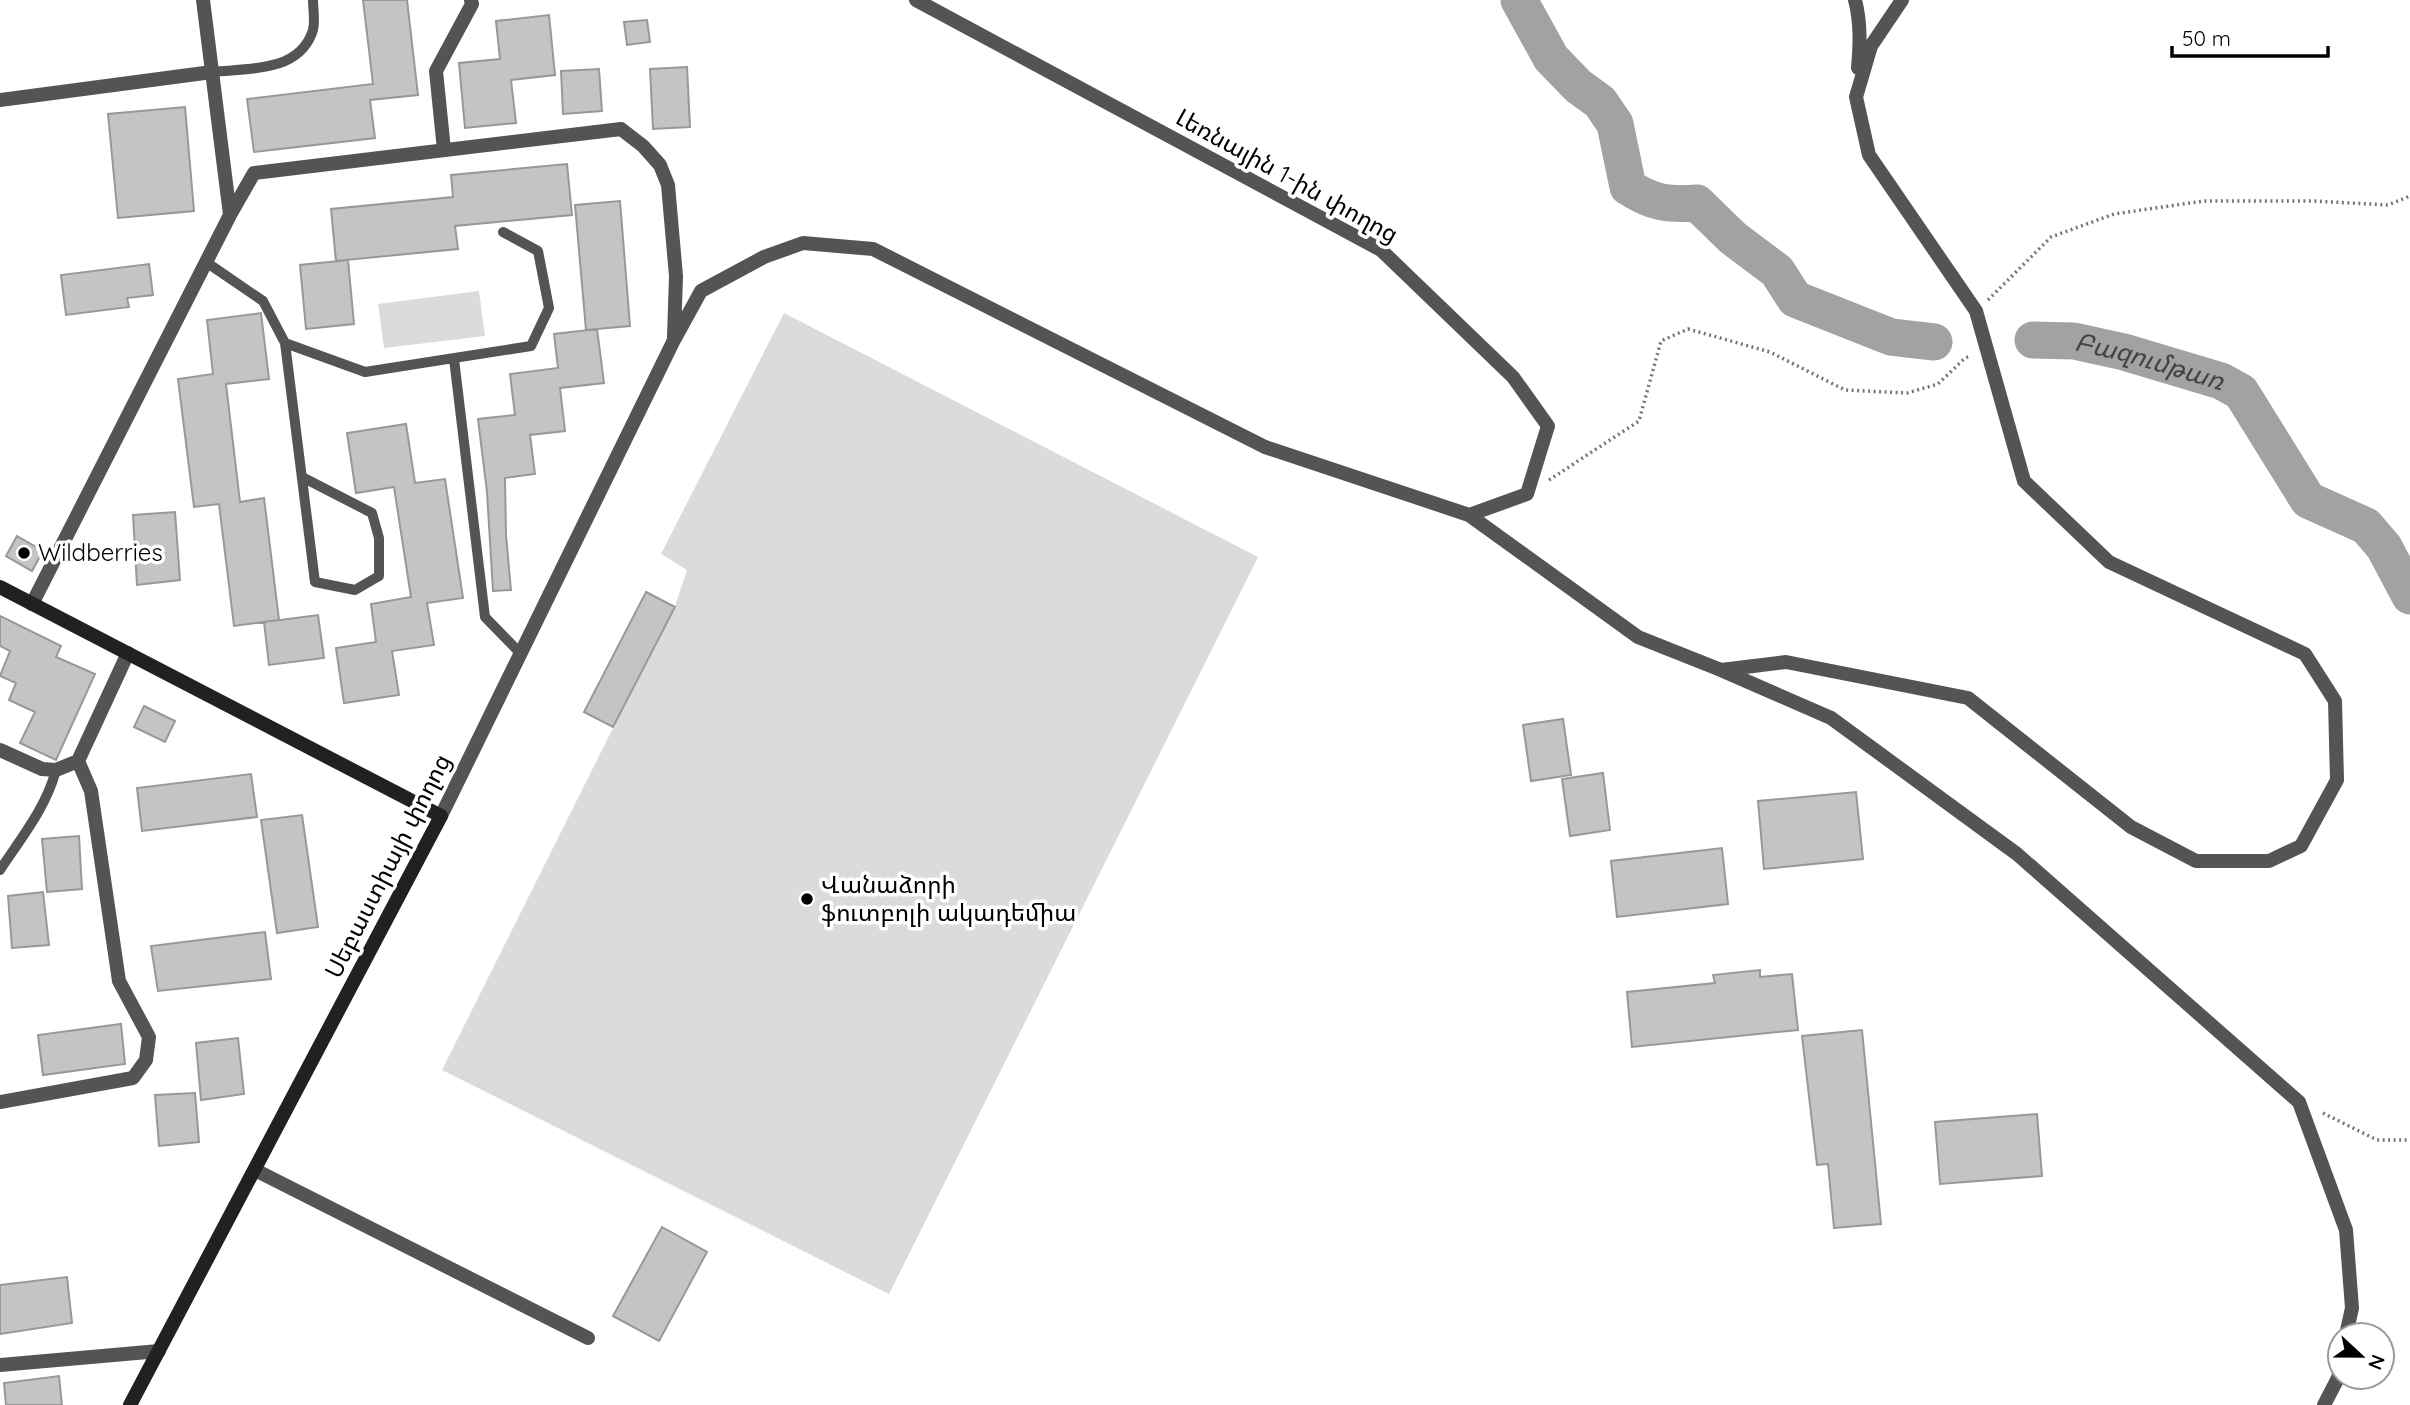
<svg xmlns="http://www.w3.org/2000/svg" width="2410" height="1405" font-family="Quicksand,'Noto Sans Armenian',sans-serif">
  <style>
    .green { fill: #dbdbdb }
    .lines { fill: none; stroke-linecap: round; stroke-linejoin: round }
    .river { stroke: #a2a2a2; stroke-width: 37 }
    .building { fill: #c4c4c4; stroke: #989898; stroke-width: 2 }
    .path { stroke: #767676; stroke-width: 3.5; stroke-dasharray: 2 3.5; stroke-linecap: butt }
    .lane { stroke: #545454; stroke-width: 10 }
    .street { stroke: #545454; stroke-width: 14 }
    .secondary { stroke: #212121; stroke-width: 14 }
    .poi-dot { fill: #000; stroke: #fff; stroke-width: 2.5 }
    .labels { text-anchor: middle; stroke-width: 7; stroke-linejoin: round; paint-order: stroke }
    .street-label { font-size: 24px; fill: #000; stroke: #fff }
    .poi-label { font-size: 24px; fill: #000; stroke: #fff; text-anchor: start }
    .water-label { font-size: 26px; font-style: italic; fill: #434343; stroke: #fff }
  </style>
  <rect width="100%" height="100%" fill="#fff"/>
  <path class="green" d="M479,291L485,336L384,348L378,304Z
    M784,313L1258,557L889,1294L442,1070L613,728L584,712L646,592L675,606L687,570L661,554Z"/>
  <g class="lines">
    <g class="river">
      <path d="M1519,0L1551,58L1578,86L1600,102L1615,124L1628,187C1653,203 1667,205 1697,203L1733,238L1777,271L1795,299L1891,337L1934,342"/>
      <path id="s1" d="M2033,340L2074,341L2124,352L2221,381L2241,392L2308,500L2366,526L2384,547L2410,596"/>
    </g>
  </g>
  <path class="building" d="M363,0H407L418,95L370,100L375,138L254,152L247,99L373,84Z
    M549,15L555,75L511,80L516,123L465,128L459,63L500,59L496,21Z
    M647,20L650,42L627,45L624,22Z
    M687,67L690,127L653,129L650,69Z
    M599,69L602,111L563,114L561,71Z
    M185,107L194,211L118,218L108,114Z
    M567,164L572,215L455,226L458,249L336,261L331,209L453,197L451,175Z
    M620,201L630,326L586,330L575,205Z
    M348,260L354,324L306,329L300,265Z
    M149,264L153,295L127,298L129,307L66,315L61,275Z
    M261,313L269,379L226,384L240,502L264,498L279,620L234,626L219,504L194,507L178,379L213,374L207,320Z
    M597,329L604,383L560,388L565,431L530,435L535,474L505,478L506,535L511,590L493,591L487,492L478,419L515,415L510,374L558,368L554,334Z
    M406,424L415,483L445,479L463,598L427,603L434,645L392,651L399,695L344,703L336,648L376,642L371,604L411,597L394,487L356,493L347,433Z
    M175,512L180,580L137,585L133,515Z
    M17,536L43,551L32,571L6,556Z
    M646,592L675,607L613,727L584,712Z
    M318,615L324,658L269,665L264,622Z
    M0,616L61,646L56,657L95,674L56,760L20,743L35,712L9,700L16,683L0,676L10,651L0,646Z
    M144,706L175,721L165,742L134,727Z
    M1563,719L1571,775L1531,781L1523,725Z
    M1603,773L1610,830L1570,836L1562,779Z
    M251,774L257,817L142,831L137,788Z
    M1856,792L1863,859L1764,869L1758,801Z
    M302,815L318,927L277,933L261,820Z
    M79,836L82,889L47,892L42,839Z
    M1722,848L1728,904L1617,917L1611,861Z
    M43,892L49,945L12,948L8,896Z
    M265,932L271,979L158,991L151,946Z
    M1760,970V977L1792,974L1798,1030L1632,1047L1627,992L1715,983L1713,975Z
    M121,1024L125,1064L43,1075L38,1035Z
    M1862,1030L1881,1224L1834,1228L1828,1164L1817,1165L1802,1036Z
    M238,1038L244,1094L201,1100L196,1043Z
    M195,1093L199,1142L159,1146L155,1095Z
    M2037,1114L2042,1176L1940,1184L1935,1122Z
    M662,1227L707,1252L659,1341L613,1316Z
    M67,1277L72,1323L0,1334V1285Z
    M59,1376L62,1405H6L4,1383Z"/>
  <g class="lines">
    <path class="path" d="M1988,300L2051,237L2114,214L2204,201H2313L2388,205L2410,196
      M1549,480L1639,421L1661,341L1688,329L1770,352L1845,390L1907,393L1938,384L1965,358L1971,356
      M2323,1113L2377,1140H2410"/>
    <path class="lane" d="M212,72C247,68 297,73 312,33C316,24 313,10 313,0
      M206,262L263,301L285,343L365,372L531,346L549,308L538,251L503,232
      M285,343L315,582L355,590L379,576V538L372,513L302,477
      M454,359L485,617L521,654
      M0,870C21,838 46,808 56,770"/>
    <path class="street" d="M203,0L230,215
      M916,0L1381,250L1513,377L1548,426L1527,494L1469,515
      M1855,0C1861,23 1860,45 1858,68
      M0,100L212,72
      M444,150L436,71L472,4L471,0
      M32,604L230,215L254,173L621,129L643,146L660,165L668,185L676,276L674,337
      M1721,670L1831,718L2017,854L2299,1102L2346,1230L2352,1308L2346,1335
      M0,750L42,769L56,770L78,761
      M441,816L673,342L701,291L764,257L803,243L873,249L1265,447L1469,515L1638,637L1721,670L1786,662L1968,698L2131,827L2196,861H2269L2301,846L2337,780L2335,701L2305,654L2109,562L2024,481L1976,311L1869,155L1856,97L1871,46L1902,0
      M0,1102L133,1078L146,1060L149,1037L119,981L91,791L78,761L128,653
      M255,1170L588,1338
      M0,1365L159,1351
      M2324,1405L2338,1378L2340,1367"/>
    <path class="secondary" d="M0,587L441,816L130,1405"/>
  </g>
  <g class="poi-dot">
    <circle cx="24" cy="553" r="7"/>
    <circle cx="807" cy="899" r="7"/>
  </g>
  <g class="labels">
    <g class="street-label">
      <text transform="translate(1287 176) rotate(29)" y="8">Լեռնային 1-ին փողոց</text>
      <text transform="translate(388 866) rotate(-63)" y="8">Սեբաստիայի փողոց</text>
    </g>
    <g class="poi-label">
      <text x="38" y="561">Wildberries</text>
      <text x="821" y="893">Վանաձորի<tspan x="821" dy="28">ֆուտբոլի ակադեմիա</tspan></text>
    </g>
    <g class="water-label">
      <text dy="9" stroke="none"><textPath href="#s1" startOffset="119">Բազումթառ</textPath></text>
    </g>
  </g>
  <g transform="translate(2361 1356) rotate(112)"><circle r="33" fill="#ffffff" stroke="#999999" stroke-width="2"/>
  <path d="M0-5L12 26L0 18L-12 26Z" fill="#000000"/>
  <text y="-10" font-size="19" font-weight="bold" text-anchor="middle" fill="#000000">N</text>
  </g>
  <path d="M2172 46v10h156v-10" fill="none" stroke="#000000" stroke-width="3.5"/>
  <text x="2182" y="46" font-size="21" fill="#000000" stroke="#ffffff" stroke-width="5" paint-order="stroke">50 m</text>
</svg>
